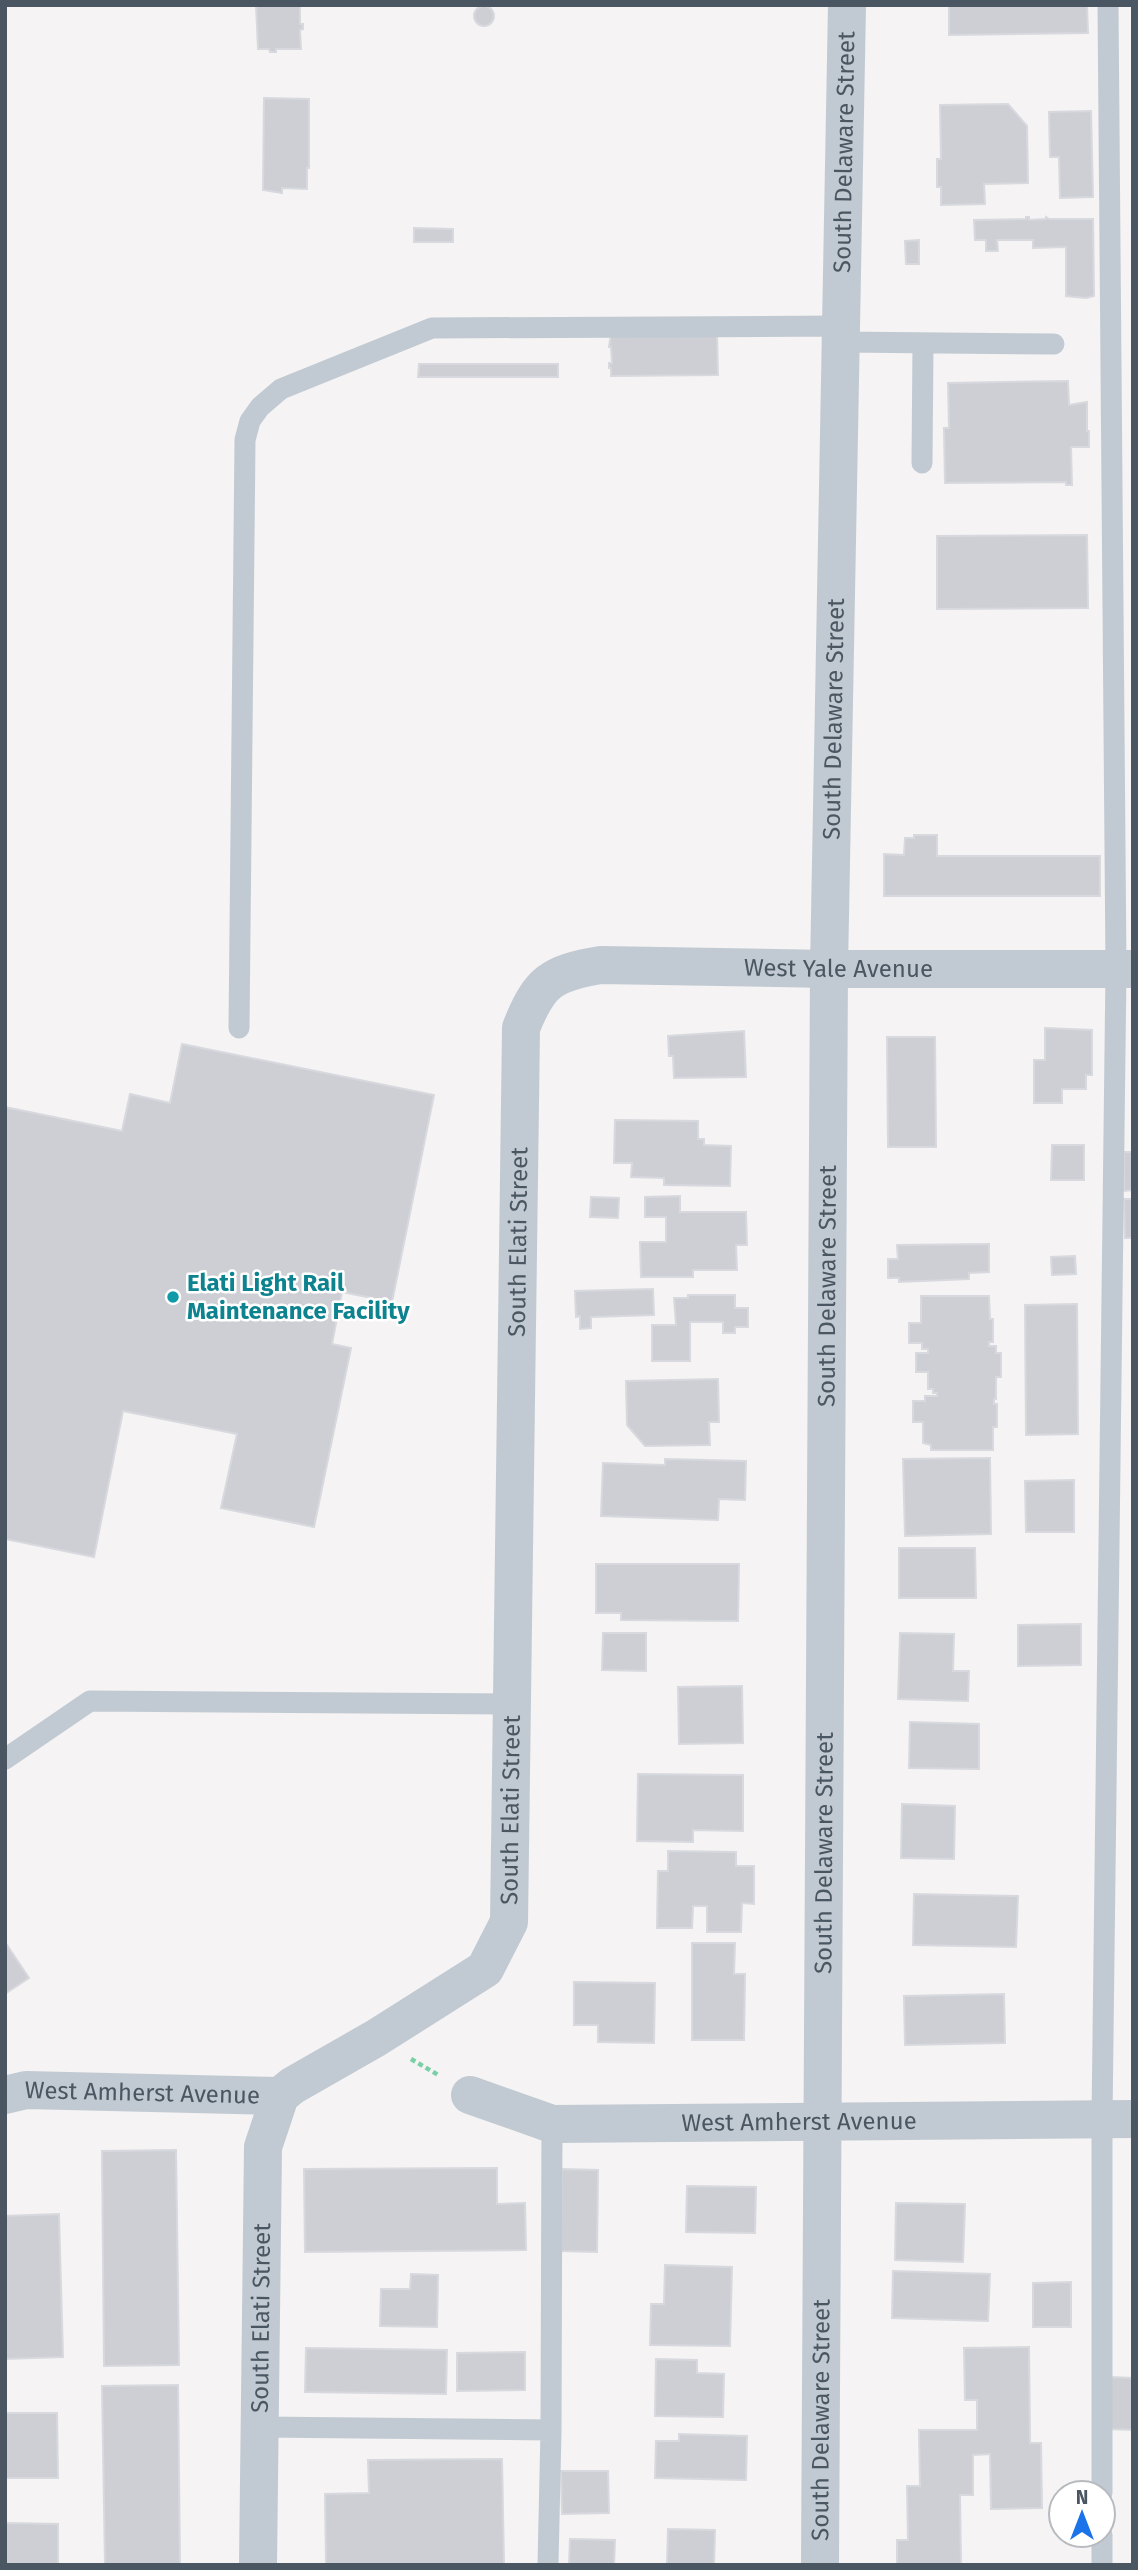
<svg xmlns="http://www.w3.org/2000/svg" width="1138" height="2570" font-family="'Fira Sans',sans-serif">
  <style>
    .building { fill: #cdcfd5; stroke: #d7d9de; stroke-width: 2 }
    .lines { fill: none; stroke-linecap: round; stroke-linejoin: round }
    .path { stroke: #7ad0a6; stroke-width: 4.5; stroke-dasharray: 5 3.5; stroke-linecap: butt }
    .service { stroke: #c1cad2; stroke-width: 21 }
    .minor { stroke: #c1cad2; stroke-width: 38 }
    .culture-dot { fill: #0f9aa8; stroke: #fff; stroke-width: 2.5 }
    .labels { text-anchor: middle; stroke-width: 5; stroke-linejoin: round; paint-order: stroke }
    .street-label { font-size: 24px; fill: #4a5661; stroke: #fff }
    .culture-label { font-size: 24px; font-weight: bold; fill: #0d838f; stroke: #fff; text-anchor: start }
  </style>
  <rect width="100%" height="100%" fill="#f5f3f3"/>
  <path class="building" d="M256,5H300V24H303V29L300,30L301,49H276V52H270L269,49H258Z
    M949,5H1087L1088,33L949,35Z
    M474 16a10 10 0 1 1 20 0a10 10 0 1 1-20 0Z
    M264,98L309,99V168H307V189L282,188V193L263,190Z
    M1008,104L1027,126L1028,183L984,184L985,204L941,205V187H937V159H941L940,105Z
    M1091,111L1093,197L1060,198L1059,157H1050L1049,112Z
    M1026,217H1029V220L1046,219V217L1049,219H1093L1094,296L1086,298L1066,296V247L1033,248V240H997L998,251H986V240H975L974,220L1026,219Z
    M414,228L453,229V242H414Z
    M919,240V264H906L905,241Z
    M717,333L718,375L611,376V368H609V363H612L611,347H609L611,334Z
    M419,364H558V377H418Z
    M1068,381L1069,405L1087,402V431H1089V447H1071L1072,485H1066V482L945,483L944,428H949L948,383Z
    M1087,535L1088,608L937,609V536Z
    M914,835H937V856H1100V896H884V854L904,855L905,838H914Z
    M1045,1028L1092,1030V1075H1086V1089H1062V1103H1034V1060H1045Z
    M744,1031L746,1077L674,1078L673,1056H669L668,1036Z
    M887,1037H935L936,1147H888Z
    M182,1044L434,1095L392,1302L342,1292L332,1344L351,1348L314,1527L221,1508L237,1434L123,1411L94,1557L5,1539V1107L122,1131L130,1094L170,1103Z
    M615,1120L698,1121V1139H704V1145L731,1146L730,1186L664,1185V1178L631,1177L632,1163H614Z
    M1052,1145H1084V1180H1051Z
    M1124,1152H1133V1190L1124,1191Z
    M680,1196V1212H746L747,1245H736L737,1270H693V1277H641L640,1242H666V1217H645V1197Z
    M591,1197L619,1198L618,1218L590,1217Z
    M1124,1199H1133V1238H1125Z
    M989,1244V1272L969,1273V1279L899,1282V1278H888V1259H898L897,1245Z
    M1075,1256L1076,1274L1052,1275L1051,1257Z
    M653,1289L654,1315L591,1317V1328L580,1329V1316L576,1317L575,1291Z
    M688,1295H735V1308H748V1327H735V1333H723V1322H690V1361H652V1325H676L674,1298H688Z
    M921,1296H989L990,1319H993V1342H989V1346H996V1353H1001V1377H996V1399H994V1404H997V1427H993V1450H931V1445L923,1443V1422H913V1401H925V1396H937V1393H933V1389H928V1372H916V1353H928V1349H922V1343H909V1323H921Z
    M1077,1304L1078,1434L1026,1435L1025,1305Z
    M718,1379L719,1422H709L710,1445L645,1446L627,1425L626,1381Z
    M990,1458L991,1534L905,1536L903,1459Z
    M665,1459L746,1461L745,1500L719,1499L718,1520L601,1516L603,1463L665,1465Z
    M1074,1480V1532H1026L1025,1481Z
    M899,1548H975L976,1598H899Z
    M596,1564H739L738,1621L621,1620V1613H596Z
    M1081,1624V1665L1018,1666V1625Z
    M603,1633H646V1671L602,1670Z
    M900,1633L954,1634L953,1671H969L968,1701L898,1699Z
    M742,1686L743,1743L679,1744L678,1687Z
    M910,1722L979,1724V1769L909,1768Z
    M638,1774L743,1775V1831L693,1830V1842L637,1841Z
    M902,1804L955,1806L954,1859L901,1858Z
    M668,1851L736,1852V1866H754V1904L742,1903L741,1932H707V1906H693L692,1928H657L658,1871H668Z
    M914,1894L1018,1896L1016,1947L913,1945Z
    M5,1942L29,1978L5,1994Z
    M692,1943H735L734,1974H745L744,2040H692Z
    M574,1982L655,1983L654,2043L598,2042V2025H574Z
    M1004,1994L1005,2043L905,2045L904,1996Z
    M176,2150L179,2365L104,2366L102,2151Z
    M497,2168V2204L525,2203L526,2250L305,2252L304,2169Z
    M562,2169L598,2170L597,2252L561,2251Z
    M687,2186L756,2187L755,2233L686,2232Z
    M896,2203L965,2204L963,2262L895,2260Z
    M59,2214L63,2357L5,2359V2216Z
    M665,2265L732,2267L730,2346L650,2345L651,2304H664Z
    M893,2271L990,2274L988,2321L892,2318Z
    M411,2274L438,2275L437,2327L380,2326L381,2289H410Z
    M1071,2282V2327H1033V2283Z
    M1029,2347L1030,2443H1041L1042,2508L991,2509L990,2454L973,2455V2495H960L961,2565H897V2540H908L907,2486H920L919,2430H977V2400H965L964,2348Z
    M306,2348L447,2350L446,2394L305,2392Z
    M525,2352V2390L457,2391V2353Z
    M656,2359L697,2360V2373L724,2374L723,2417L655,2416Z
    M1111,2377L1133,2378V2430L1109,2429Z
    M178,2385L180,2565H105L102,2386Z
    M5,2413H57L58,2478H5Z
    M679,2434L747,2436L746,2480L655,2478L656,2441H679Z
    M502,2459L504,2565H326L325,2494L369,2493L368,2460Z
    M561,2471H608L609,2513L562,2514Z
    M5,2523L58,2524V2565H5Z
    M668,2529L715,2530L714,2565L667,2564Z
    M570,2539L615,2540L614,2565H569Z"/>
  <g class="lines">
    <path class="path" d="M411,2059L440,2076"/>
    <path class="service" d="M841,342L1054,344
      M922,463L923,343
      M239,1028L245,440L250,421L260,407L281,389L432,328L841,326
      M5,1759L90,1701L512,1704
      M260,2427L551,2430
      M1102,2493V2119L1116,969L1108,5
      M1102,2535V2565
      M548,2565L551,2430L552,2124"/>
    <g class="minor">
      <path id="s1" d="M5,2095L26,2090L280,2096"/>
      <path id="s2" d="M470,2095L552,2124L1133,2119"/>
      <path id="s3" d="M258,2565L263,2147L280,2096L292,2086L376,2038L485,1969L509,1922L521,1028C539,982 551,973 601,965L829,969H1133"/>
      <path id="s4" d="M820,2565L829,969L847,5"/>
    </g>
  </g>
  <circle class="culture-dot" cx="173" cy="1297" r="7"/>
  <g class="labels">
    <g class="street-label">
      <text dy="8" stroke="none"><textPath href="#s4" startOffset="2413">South Delaware Street</textPath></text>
      <text dy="8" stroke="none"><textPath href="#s4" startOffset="1846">South Delaware Street</textPath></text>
      <text dy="8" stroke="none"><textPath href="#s3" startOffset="2007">West Yale Avenue</textPath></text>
      <text dy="8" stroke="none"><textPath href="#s3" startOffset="1446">South Elati Street</textPath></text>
      <text dy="8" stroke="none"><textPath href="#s4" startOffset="1279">South Delaware Street</textPath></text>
      <text dy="8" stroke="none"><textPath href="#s3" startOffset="878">South Elati Street</textPath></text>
      <text dy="8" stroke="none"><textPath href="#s4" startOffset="712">South Delaware Street</textPath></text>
      <text dy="8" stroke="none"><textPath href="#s1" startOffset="138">West Amherst Avenue</textPath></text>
      <text dy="8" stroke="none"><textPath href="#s2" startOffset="334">West Amherst Avenue</textPath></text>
      <text dy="8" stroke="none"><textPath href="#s3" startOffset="247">South Elati Street</textPath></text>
      <text dy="8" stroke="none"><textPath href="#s4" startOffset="145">South Delaware Street</textPath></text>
    </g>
    <g class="culture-label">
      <text x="187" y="1291">Elati Light Rail<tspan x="187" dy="28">Maintenance Facility</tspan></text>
    </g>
  </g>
  <rect width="1138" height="2570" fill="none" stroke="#4a5661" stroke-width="14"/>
  <g transform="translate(1082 2514)"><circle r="33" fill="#ffffff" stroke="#b7bbc0" stroke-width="2"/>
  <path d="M0-5L12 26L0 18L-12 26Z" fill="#1a73e8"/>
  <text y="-10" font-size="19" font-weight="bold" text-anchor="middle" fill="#4a5661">N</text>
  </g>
</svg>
